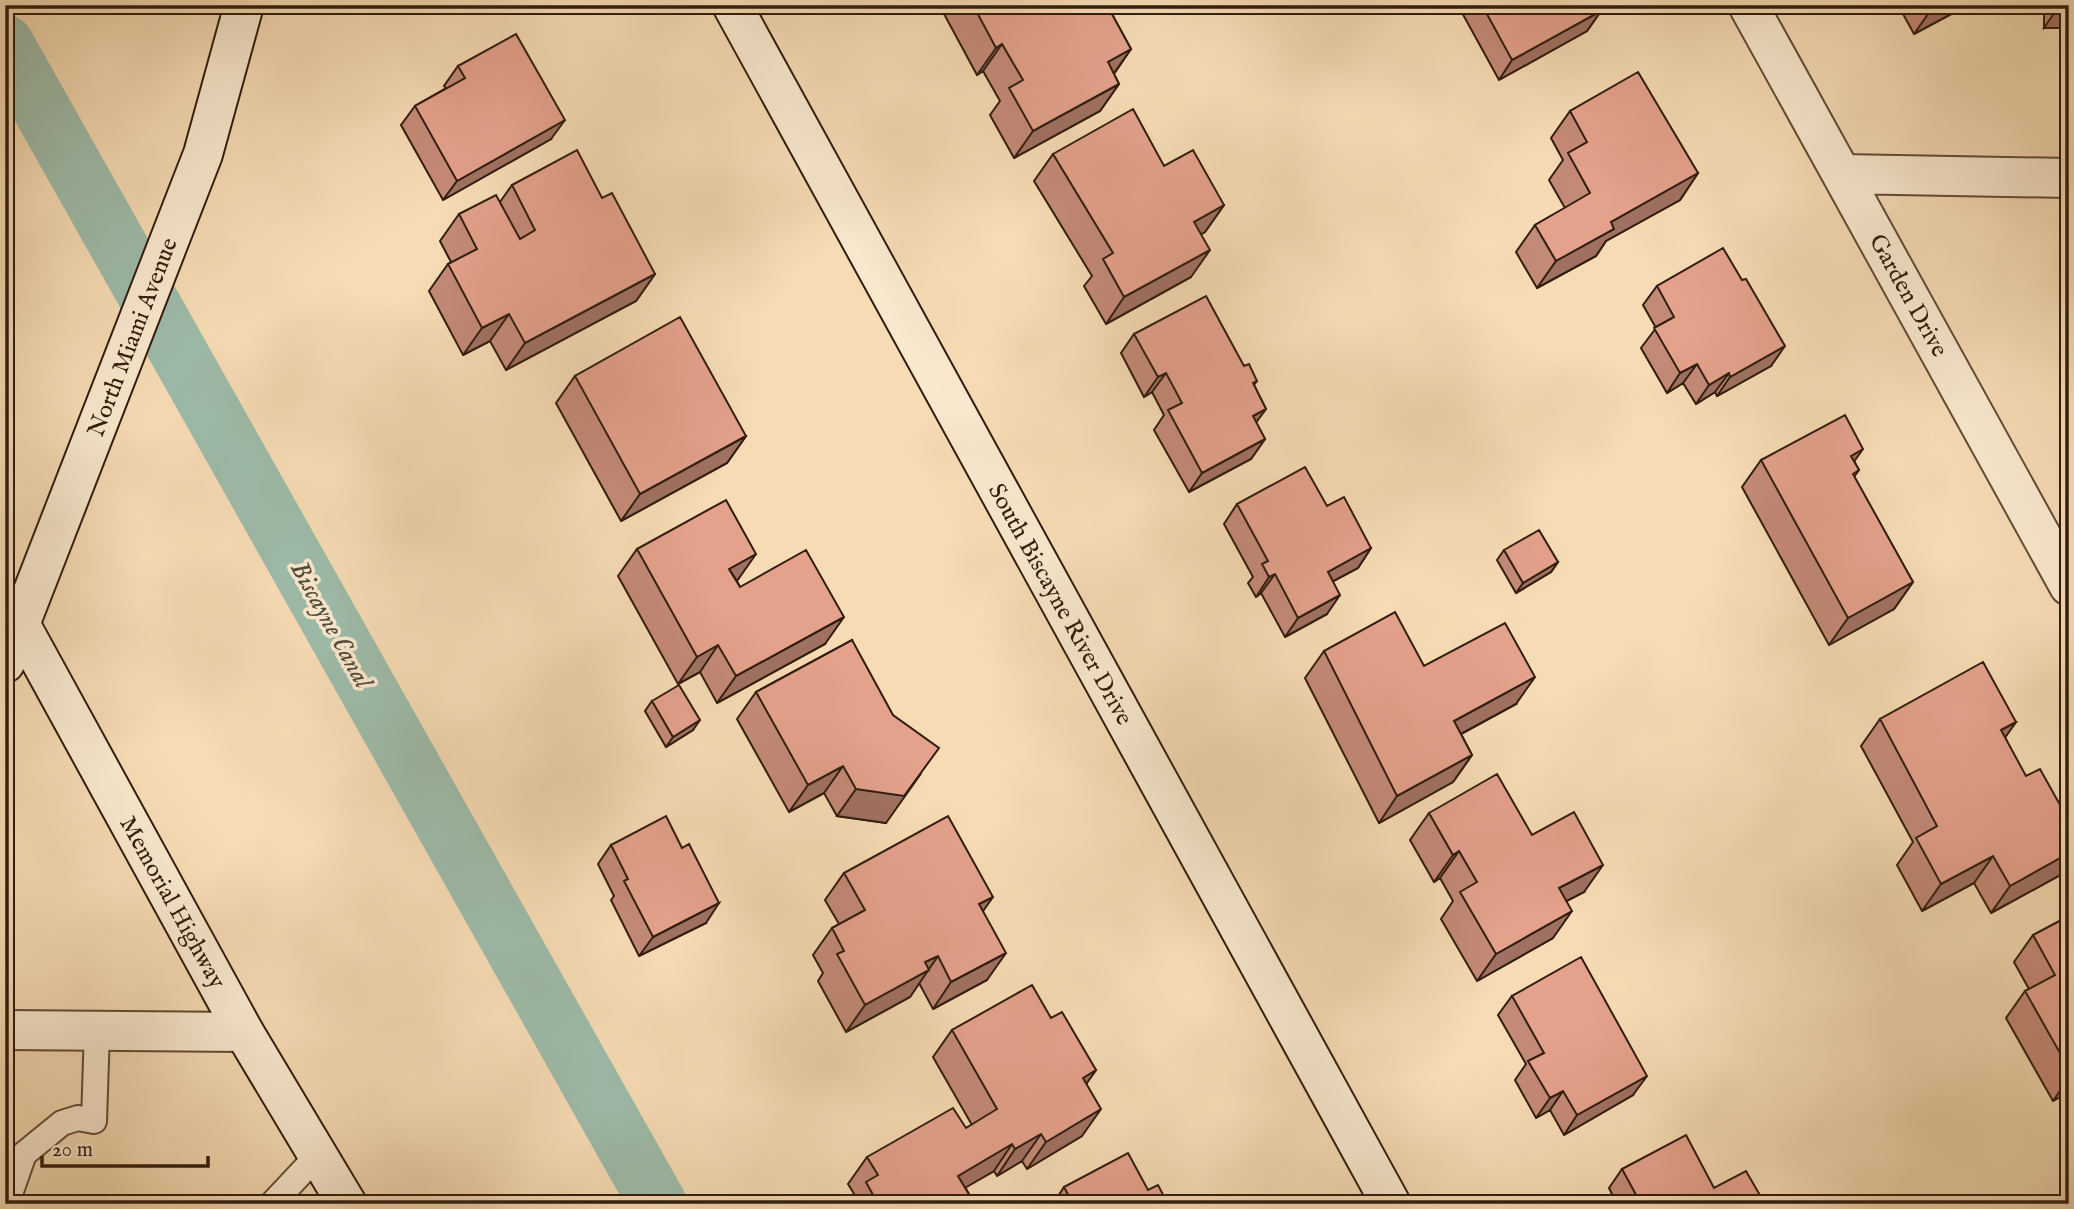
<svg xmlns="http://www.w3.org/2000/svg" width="2074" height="1209" font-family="'IM FELL English',serif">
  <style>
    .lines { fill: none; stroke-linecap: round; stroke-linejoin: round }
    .canal { stroke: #9dbba9; stroke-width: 58 }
    .lane-casing { stroke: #624c38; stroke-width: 28 }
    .street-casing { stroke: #624c38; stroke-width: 42 }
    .secondary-casing { stroke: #311d0e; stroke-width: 42 }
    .lane { stroke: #f9e8ce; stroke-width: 24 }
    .street { stroke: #f9e8ce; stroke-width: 38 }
    .secondary { stroke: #f9e8ce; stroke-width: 38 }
    .wall { fill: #c48a78; stroke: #311d0e; stroke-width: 2 }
    .shaded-wall { fill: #a07162; stroke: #311d0e; stroke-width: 2 }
    .building { fill: #e4a18c; stroke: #311d0e; stroke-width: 2 }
    .labels { text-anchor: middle; stroke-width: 7; stroke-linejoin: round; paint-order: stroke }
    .street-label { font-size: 24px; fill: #311d0e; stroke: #f9e8ce }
    .water-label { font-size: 26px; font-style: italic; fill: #514c3c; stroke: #f9e8ce }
  </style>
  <rect width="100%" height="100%" fill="#f6dbb4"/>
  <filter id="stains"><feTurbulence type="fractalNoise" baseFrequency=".00286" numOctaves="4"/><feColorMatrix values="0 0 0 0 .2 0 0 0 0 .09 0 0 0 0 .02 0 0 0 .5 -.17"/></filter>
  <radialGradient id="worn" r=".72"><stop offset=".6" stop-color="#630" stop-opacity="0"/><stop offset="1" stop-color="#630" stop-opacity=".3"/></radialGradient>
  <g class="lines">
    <path class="canal" d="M5,44L658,1204"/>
    <g class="lane-casing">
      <path id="lane" d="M10,1194L24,1154L62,1123L78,1118L94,1121L97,1030
        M272,1204L318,1155"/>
    </g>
    <g class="street-casing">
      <path id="street" d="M1748,5L2069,586
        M1842,174L2069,178
        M5,1030L244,1032"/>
    </g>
    <g class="secondary-casing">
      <path id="secondary" d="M732,5L1391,1204
        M13,611L244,1032L347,1204
        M5,663L203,154L244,5"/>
    </g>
    <use href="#lane" class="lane"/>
    <use href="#street" class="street"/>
    <use href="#secondary" class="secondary"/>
  </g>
  <path class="wall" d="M948,5H1107L1131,49L1114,74L1119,84L1100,111L1014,158L990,115L1000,101L983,71L977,75L943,12Z
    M1463,5H1597L1601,11L1587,31L1499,80L1460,9Z
    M1898,5H1968L1914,34Z
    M2044,5H2069L2044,28Z
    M458,66L551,139L443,200L401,125L415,106L446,88L444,86Z
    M1570,111L1698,173L1680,200L1606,241L1596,256L1537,288L1516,252L1535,225L1565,208L1549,180L1563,160L1551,138Z
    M1053,154L1164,166L1224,205L1205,232L1201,234L1191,277L1106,324L1084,286L1092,276L1034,181Z
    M512,185L602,198L655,274L636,301L506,370L490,341L463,355L429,291L448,264L451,262L440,241L459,214L500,202Z
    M1657,286L1771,366L1717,396L1715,392L1696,404L1683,383L1667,393L1641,348L1656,328L1643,305Z
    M1134,334L1244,366L1257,381L1254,385L1266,409L1256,422L1265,439L1251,459L1189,492L1154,430L1164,415L1152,392L1144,397L1121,353Z
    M575,376L746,436L727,463L621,521L556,403Z
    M1761,460L1854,461L1859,470L1854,477L1913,582L1894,609L1829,645L1742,487Z
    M1237,504L1327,506L1371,548L1358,568L1333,581L1327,614L1285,637L1261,593L1256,597L1248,583L1253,577L1224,524Z
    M637,549L737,581L740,587L825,644L717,703L700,672L678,684L618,576Z
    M1504,550L1558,562L1551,572L1516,593L1497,560Z
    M852,640L886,823L837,816L824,793L789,812L737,719L756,692Z
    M1324,651L1424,666L1516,704L1461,734L1472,755L1453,782L1379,823L1305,678Z
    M652,701L693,730L666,747L645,711Z
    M1880,719L2016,722L2005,737L2064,873L1991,913L1974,883L1922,911L1897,865L1913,842L1861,746Z
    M1429,813L1584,892L1566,901L1553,938L1477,981L1441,919L1453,901L1440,878L1434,882L1410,840Z
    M611,845L706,923L639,956L611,900L614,896L598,864Z
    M844,873L983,911L987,980L933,1009L919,983L910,997L846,1032L818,981L823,973L813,955L832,928L839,924L825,900Z
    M2069,916V1092L2053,1101L2006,1018L2025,991L2029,989L2014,962L2033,935Z
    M1512,996L1633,1095L1564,1135L1550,1110L1536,1118L1515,1080L1526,1064L1498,1015Z
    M1051,1018L1096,1070L1086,1084L1082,1136L1027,1169L1022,1161L997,1176L994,1171L965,1187L973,1201L970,1204H851L856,1197L848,1184L867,1157L966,1128L972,1125L933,1057L952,1030Z
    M1622,1169L1714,1188L1765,1204H1617L1609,1188Z
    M1064,1187L1148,1190L1168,1204H1053Z"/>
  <path class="shaded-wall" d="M1936,5H1968L1914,34L1933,7Z
    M2057,9H2069V28H2044Z
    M1601,11L1587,31L1499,80L1512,60Z
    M1002,44L983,71L977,75L996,48Z
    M1131,49L1112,76L1108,62Z
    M1119,84L1100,111L1014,158L1033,131Z
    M565,120L551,139L443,200L457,181Z
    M1698,173L1680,200L1606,241L1596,256L1537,288L1556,261L1611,222Z
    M1224,205L1205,232L1175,249L1194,222Z
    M1210,250L1191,277L1106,324L1124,297Z
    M655,274L636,301L506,370L525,343Z
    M509,314L490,341L463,355L482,328Z
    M1785,346L1771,366L1717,396L1730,377Z
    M1697,364L1683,383L1667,393L1680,373Z
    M1166,373L1152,392L1144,397L1158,377Z
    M1729,373L1715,392L1696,404L1709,385Z
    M1266,409L1252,428L1253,416Z
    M746,436L727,463L621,521L640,494Z
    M1265,439L1251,459L1189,492L1202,473Z
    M1863,449L1844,476L1851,456Z
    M1371,548L1358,568L1315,591L1328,572Z
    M756,554L737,581L729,569Z
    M1558,562L1551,572L1516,593L1523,583Z
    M1275,574L1261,593L1256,597L1269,577Z
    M1913,582L1894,609L1829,645L1848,618Z
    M1340,595L1327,614L1285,637L1298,618Z
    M844,617L825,644L717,703L736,676Z
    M718,645L700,672L678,684L697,657Z
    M1535,677L1516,704L1435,748L1454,721Z
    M700,720L693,730L666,747L673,737Z
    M2016,722L1997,749L2001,730Z
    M1472,755L1453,782L1379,823L1397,796Z
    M843,766L824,793L789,812L808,785Z
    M920,775L886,823L837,816L856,789Z
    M1459,851L1440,878L1434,882L1453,855Z
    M2069,853V866L2064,873L1991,913L2010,886Z
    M1993,856L1974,883L1922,911L1941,884Z
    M1603,865L1584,892L1540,915L1559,888Z
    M993,897L974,924L979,904Z
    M719,903L706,923L639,956L653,937Z
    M1572,911L1553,938L1477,981L1496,954Z
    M1006,953L987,980L933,1009L951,982Z
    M938,956L910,997L846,1032L865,1005L925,962Z
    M1096,1070L1077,1097L1083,1078Z
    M1647,1076L1633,1095L1564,1135L1577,1115Z
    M2069,1078V1092L2053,1101Z
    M1563,1091L1550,1110L1536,1118L1550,1098Z
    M1101,1109L1082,1136L1027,1169L1046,1142Z
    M1041,1134L1022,1161L997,1176L1015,1149Z
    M1012,1144L994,1171L939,1203L958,1176Z"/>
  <path class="building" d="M973,5H1107L1131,49L1108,62L1119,84L1033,131L1009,88L1023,80L1002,44L996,48Z
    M1482,5H1597L1601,11L1512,60Z
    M2057,5H2069V9H2057Z
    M516,34L565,120L457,181L415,106L465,78L458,66Z
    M1638,72L1698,173L1611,222L1614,229L1556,261L1535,225L1590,193L1568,153L1587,142L1570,111Z
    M1133,109L1164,166L1193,150L1224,205L1194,222L1210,250L1124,297L1103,259L1113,253L1053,154Z
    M577,150L602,198L612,193L655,274L525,343L509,314L482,328L448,264L477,249L459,214L496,195L520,239L535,230L512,185Z
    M1723,248L1742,280L1746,279L1785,346L1730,377L1729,373L1709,385L1697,364L1680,373L1654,328L1674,317L1657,286Z
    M1206,296L1244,366L1249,364L1257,381L1253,383L1266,409L1253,416L1265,439L1202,473L1168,410L1182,403L1166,373L1158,377L1134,334Z
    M680,317L746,436L640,494L575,376Z
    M1845,415L1863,449L1851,456L1859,470L1853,474L1913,582L1848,618L1761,460Z
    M1305,467L1327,506L1344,497L1371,548L1328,572L1340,595L1298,618L1275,574L1269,577L1262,564L1268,561L1237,504Z
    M726,500L756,554L729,569L740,587L806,550L844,617L736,676L718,645L697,657L637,549Z
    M1539,530L1558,562L1523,583L1504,550Z
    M1395,612L1424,666L1505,623L1535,677L1454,721L1472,755L1397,796L1324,651Z
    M852,640L893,715L939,748L904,796L856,789L843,766L808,785L756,692Z
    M1983,662L2016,722L2001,730L2026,776L2040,769L2069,821V853L2010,886L1993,856L1941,884L1916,838L1937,826L1880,719Z
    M679,685L700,720L673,737L652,701Z
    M1497,774L1532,835L1574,812L1603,865L1559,888L1572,911L1496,954L1460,892L1477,882L1459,851L1453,855L1429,813Z
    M666,816L682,848L689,844L719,903L653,937L624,881L628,879L611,845Z
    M948,816L993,897L979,904L1006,953L951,982L938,956L925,962L929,970L865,1005L837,954L844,951L832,928L865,910L844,873Z
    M2069,916V1069L2025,991L2055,975L2033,935Z
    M1581,957L1647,1076L1577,1115L1563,1091L1550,1098L1528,1061L1544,1053L1512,996Z
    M1032,985L1051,1018L1062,1012L1096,1070L1083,1078L1101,1109L1046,1142L1041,1134L1015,1149L1012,1144L958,1176L973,1201L967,1204H878L866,1182L878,1175L867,1157L953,1108L966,1128L997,1109L952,1030Z
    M1686,1135L1714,1188L1746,1171L1765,1204H1641L1622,1169Z
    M1128,1153L1148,1190L1158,1185L1168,1204H1073L1064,1187Z
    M39,1199L97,1200V1204H39Z"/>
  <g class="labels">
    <g class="street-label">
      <text transform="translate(1909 295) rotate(61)" y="8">Garden Drive</text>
      <text transform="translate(132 337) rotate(-69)" y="8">North Miami Avenue</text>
      <text transform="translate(1061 604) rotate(61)" y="8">South Biscayne River Drive</text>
      <text transform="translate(173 902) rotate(61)" y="8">Memorial Highway</text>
    </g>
    <g class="water-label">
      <text transform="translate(332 624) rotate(61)" y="9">Biscayne Canal</text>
    </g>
  </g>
  <rect width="2074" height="1209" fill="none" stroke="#f6dbb4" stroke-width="28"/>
  <rect x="7" y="7" width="2060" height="1195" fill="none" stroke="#311d0e" stroke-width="3.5"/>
  <rect x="14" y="14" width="2046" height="1181" fill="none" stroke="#311d0e" stroke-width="2"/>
  <path d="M42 1156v10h166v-10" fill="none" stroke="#311d0e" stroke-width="3.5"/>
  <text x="52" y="1156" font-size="21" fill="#311d0e" stroke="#f9e8ce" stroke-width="5" paint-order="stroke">20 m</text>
  <rect width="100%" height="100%" filter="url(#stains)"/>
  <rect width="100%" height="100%" fill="url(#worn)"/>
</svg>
